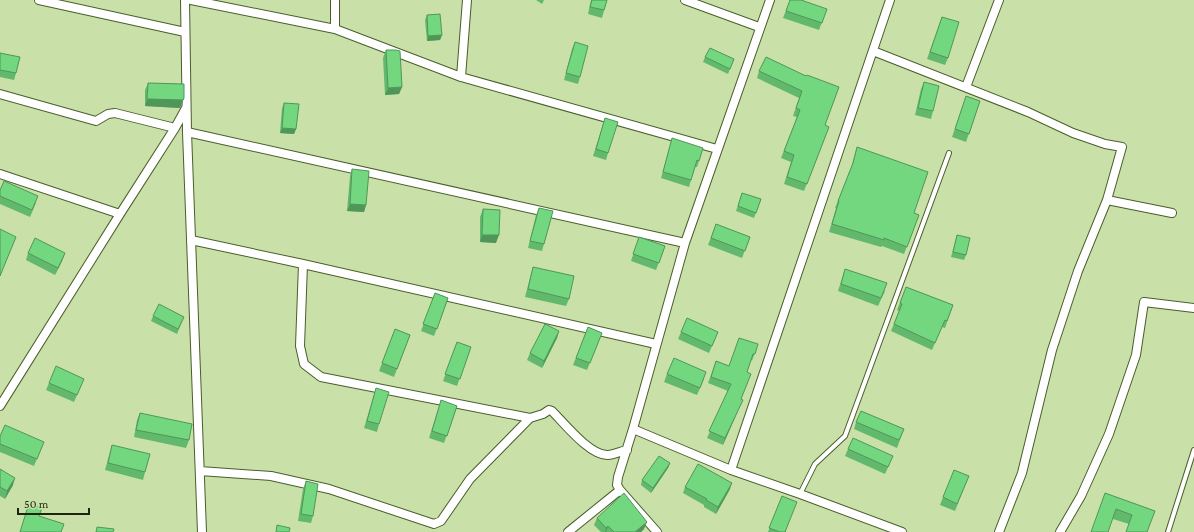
<svg xmlns="http://www.w3.org/2000/svg" width="1194" height="532" font-family="'Crimson Pro',serif">
  <style>
    .lines { fill: none; stroke-linecap: round; stroke-linejoin: round }
    .service-casing { stroke: #4a5e2b; stroke-width: 6 }
    .minor-casing { stroke: #4a5e2b; stroke-width: 10 }
    .service { stroke: #fff; stroke-width: 4 }
    .minor { stroke: #fff; stroke-width: 8 }
    .wall { fill: #62b96d }
    .shaded-wall { fill: #509659 }
    .building { fill: #72d77f; stroke: #509659 }
  </style>
  <rect width="100%" height="100%" fill="#c9e1a9"/>
  <g class="lines">
    <g class="service-casing">
      <path id="service" d="M800,494L815,464L845,436L949,153
        M1168,532L1194,450"/>
    </g>
    <g class="minor-casing">
      <path id="minor" d="M39,0L185,32
        M185,0L187,132L202,532
        M191,0L335,29L461,77L717,149
        M335,0V29
        M685,0L759,27
        M873,51L1028,112L1073,133L1105,144L1122,147L1107,200L1078,271L1052,350L1022,473L999,532
        M461,77L467,0
        M966,87L999,0
        M0,94L96,121L108,114L115,113L175,128
        M187,132L685,243
        M0,174L120,214
        M1107,200L1172,213
        M191,240L303,264L656,344
        M303,264L300,346L304,364L321,377L530,418
        M0,406L120,214L175,128L186,108
        M633,429L731,470L800,494L902,532
        M731,470L890,0
        M200,471L271,476L329,489L434,524L441,521L470,479L530,418L543,414L549,410L552,411C564,423 590,456 608,455C614,455 621,451 627,450
        M568,532L620,490
        M657,532L620,490L617,485L618,477L633,429L685,243L770,0
        M1060,532L1081,496L1109,434L1136,355L1144,302L1194,308"/>
    </g>
    <use href="#service" class="service"/>
    <use href="#minor" class="minor"/>
  </g>
  <path class="wall" d="M536,0H544L542,4Z
    M591,0H607L602,18L588,14Z
    M790,0L827,9L819,30L783,18Z
    M427,15L442,35L440,40L427,41L425,20Z
    M942,17L948,58L945,65L927,59Z
    M575,42L580,77L578,84L564,80L572,49Z
    M386,50L402,87L399,94L385,95L383,58Z
    M0,53L16,73L14,80L0,77Z
    M705,57L734,59L728,74L703,62Z
    M759,71L806,76L825,125L829,127L804,191L784,184L791,162L781,158L797,117L793,116L799,98L757,78Z
    M924,82L933,111L931,119L915,115L921,89Z
    M148,83L184,98L180,108L145,106V90Z
    M966,96L980,101L966,142L952,137Z
    M284,103L296,129L294,134L280,133L282,108Z
    M605,118L608,153L606,160L593,156Z
    M672,138L699,161L697,167H695L689,187L661,178Z
    M857,147L914,213L919,215L904,254L882,246L881,247L829,232L836,208H835L851,168Z
    M352,169L366,205L364,212L347,211L350,176Z
    M0,190L36,203L30,217L0,204Z
    M742,193L761,199L754,218L736,211Z
    M539,208L544,244L542,251L528,248L536,215Z
    M483,209L496,243L480,242V217Z
    M716,224L750,237L742,258L708,245Z
    M957,235L966,255L964,260L951,257Z
    M639,237L665,246L656,270L631,261Z
    M28,253H65L62,261L55,275L26,260Z
    M533,267L569,299L566,306L525,297L531,274Z
    M845,269L885,291L878,306L838,291Z
    M906,287L953,305L945,328L942,327L932,350L891,331L899,311L897,310Z
    M435,293L448,298L434,336L421,331Z
    M153,316L184,317L177,334L151,321Z
    M588,327L602,333L587,370L573,365Z
    M395,329L410,335L394,377L379,371Z
    M559,331L557,338L542,368L527,360L530,353Z
    M681,332H718L709,353L678,339Z
    M457,342L471,347L457,386L443,381Z
    M758,344L752,361L751,360L747,372L740,406L723,445L707,438L728,391L708,383L716,361L729,366Z
    M667,374L704,379L697,395L664,382Z
    M49,383L81,386L74,402L46,390Z
    M376,388L379,424L377,432L364,428Z
    M441,400L457,406L444,443L429,438Z
    M140,413L189,440L186,448L134,437L137,420Z
    M856,422L904,429L897,448L854,429Z
    M0,436L44,442L34,466L0,452Z
    M112,445L145,472L143,480L105,470L110,452Z
    M848,449L890,463L885,474L845,456Z
    M670,463L668,468L651,493L641,485L642,480Z
    M0,469L13,485L5,499L0,496Z
    M969,476L955,511L940,505L943,497Z
    M306,481L313,516L311,523L298,521L303,489Z
    M685,487L730,489L716,514L704,507V505L683,493Z
    M1105,493L1155,511L1129,524L1113,519Z
    M782,496L786,532H768Z
    M597,518L644,529L641,532H601L594,525Z"/>
  <path class="shaded-wall" d="M442,35L440,40L427,41L428,36Z
    M402,87L399,94L385,95L388,88Z
    M184,98L180,108L145,106L147,99Z
    M282,128L296,129L294,134L280,133Z
    M350,204L366,205L364,212L347,211Z
    M482,235H499L496,243L480,242Z
    M65,253L62,261L55,275L58,268Z
    M559,331L557,338L542,368L544,361Z
    M743,400L740,406L723,445L725,438Z
    M670,463L668,468L651,493L653,488Z
    M15,478L13,485L5,499L7,491Z
    M732,483L730,489L716,514L718,507Z
    M647,522L644,529L641,532H635Z
    M608,526L606,532H605L606,528Z"/>
  <path class="building" d="M592,0H607L604,10L590,7Z
    M790,0H801L827,9L822,23L786,11Z
    M440,14L442,35L428,36L427,15Z
    M942,17L959,22L948,58L930,52Z
    M575,42L588,46L580,77L566,73Z
    M710,48L734,59L730,69L705,57Z
    M386,50H396L400,51L402,87L388,88Z
    M0,53L20,57L16,73L0,70Z
    M766,57L806,76L807,75L839,87L825,125L829,127L807,184L787,177L794,155L784,151L800,110L796,108L802,91L759,71Z
    M924,82L939,86L933,111L918,108Z
    M148,83L184,84V98L183,100L147,99Z
    M966,96L980,101L969,134L955,129Z
    M284,103L299,104L296,129L282,128Z
    M605,118L618,122L608,153L596,149Z
    M672,138L703,148L699,161L697,160L691,180L663,172Z
    M857,147L928,172L914,213L919,215L907,247L884,238V240L832,224L839,201H838L853,163Z
    M352,169L369,171L366,205L350,204Z
    M4,181L38,196L32,210L0,196V190Z
    M742,193L761,199L756,213L738,206Z
    M539,208L553,211L544,244L530,241Z
    M483,209L500,210L499,235H482Z
    M716,224L750,237L745,251L711,238Z
    M0,229L16,237L0,276Z
    M957,235L970,238L966,255L953,252Z
    M639,237L665,246L659,263L633,254Z
    M35,238L65,253L58,268L28,253Z
    M533,267L574,276L569,299L528,289Z
    M845,269L887,283L881,298L841,284Z
    M906,287L953,305L947,321L945,320L935,343L894,324L902,304L900,303Z
    M435,293L448,298L437,329L423,324Z
    M159,304L184,317L178,329L153,316Z
    M687,318L718,332L712,346L681,332Z
    M545,324L559,331L544,361L530,353Z
    M588,327L602,333L590,363L576,358Z
    M395,329L410,335L397,369L382,363Z
    M739,338L758,344L755,354H753L747,372L751,374L741,399L743,400L725,438L709,431L731,384L711,377L716,361L729,366Z
    M457,342L471,347L460,379L445,374Z
    M674,358L706,372L700,388L667,374Z
    M56,366L84,379L77,395L49,383Z
    M376,388L389,392L379,424L367,421Z
    M441,400L457,406L447,436L432,431Z
    M861,411L904,429L899,440L856,422Z
    M140,413L192,424L189,440L136,430Z
    M5,425L44,442L37,459L0,444V436Z
    M853,438L893,456L888,467L848,449Z
    M112,445L150,454L145,472L108,463Z
    M659,456L670,463L653,488L642,480Z
    M698,464L732,483L718,507L706,500L707,499L685,487Z
    M0,469L15,478L7,491L0,487Z
    M954,470L969,476L957,504L943,497Z
    M306,481L318,484L313,516L301,514Z
    M624,493L647,522L635,532H614L608,526L606,528L597,518Z
    M1105,493L1155,511L1147,532H1126L1132,515L1116,509L1108,532H1091Z
    M782,496L797,502L785,532H780L769,528Z
    M29,503L42,508L39,516L64,524L61,532H20Z
    M277,525L290,528L289,532H276Z
    M97,527L114,529L113,532H96Z"/>
  <path d="M18 508v6h71v-6" fill="none" stroke="#1c250f" stroke-width="2"/>
  <text x="24" y="508" font-size="12" fill="#1c250f" stroke="#c9e1a9" stroke-width="3" paint-order="stroke">50 m</text>
</svg>
